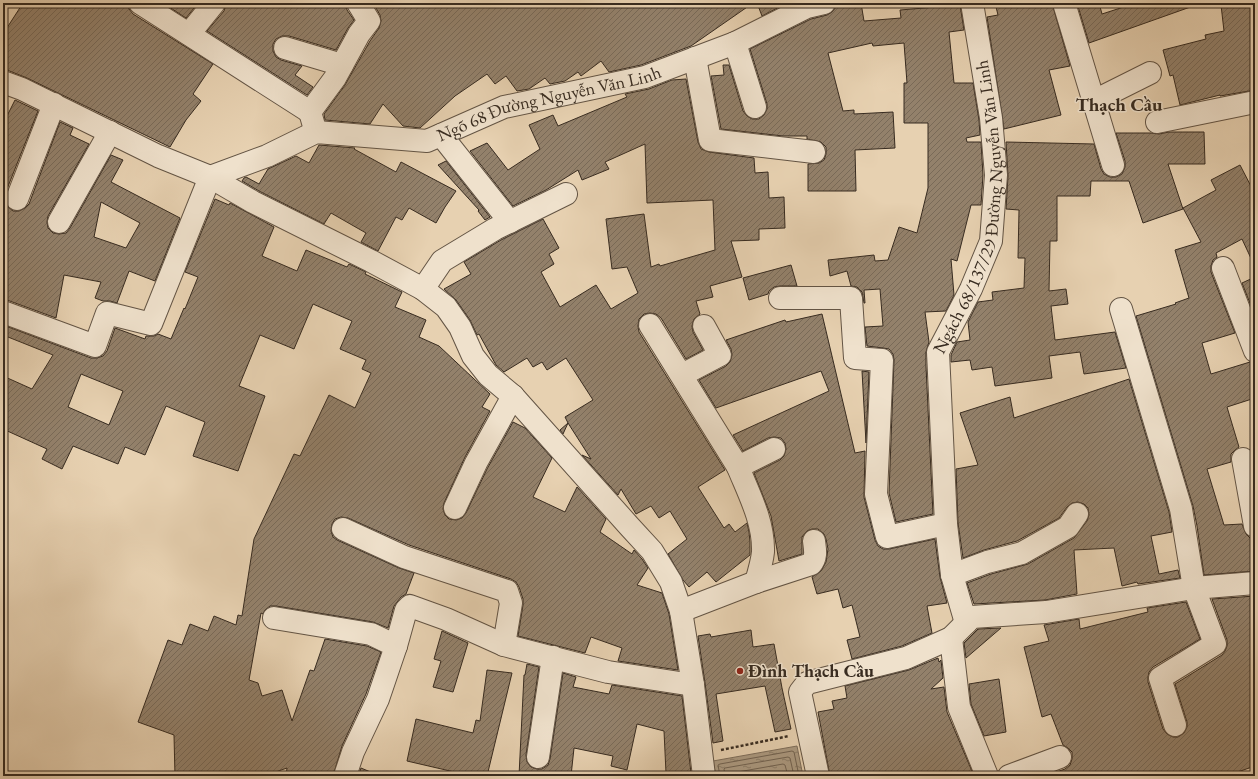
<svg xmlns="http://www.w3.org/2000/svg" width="1258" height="779" font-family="'EB Garamond',serif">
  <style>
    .water { fill: url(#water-ripples); stroke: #7d6d5a }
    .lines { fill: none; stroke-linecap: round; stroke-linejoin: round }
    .shore { stroke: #716250; stroke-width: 1 }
    .building { fill: url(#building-hatch); stroke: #372b20; fill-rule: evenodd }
    .minor-casing { stroke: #635444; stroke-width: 24 }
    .path { stroke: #372b20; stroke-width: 2.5; stroke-dasharray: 3 2; stroke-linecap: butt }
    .minor { stroke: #efe1cc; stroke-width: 22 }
    .poi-dot { fill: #8f2418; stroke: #efe1cc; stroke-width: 1.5 }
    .labels { text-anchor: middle; stroke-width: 3; stroke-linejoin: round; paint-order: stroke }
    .street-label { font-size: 18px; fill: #372b20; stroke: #efe1cc }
    .poi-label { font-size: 18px; font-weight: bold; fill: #372b20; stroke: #efe1cc; text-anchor: start }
    .neighbourhood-label { font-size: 19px; font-weight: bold; fill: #372b20; stroke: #efe1cc }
  </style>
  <defs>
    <pattern id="water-ripples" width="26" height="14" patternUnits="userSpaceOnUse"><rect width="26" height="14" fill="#ab9980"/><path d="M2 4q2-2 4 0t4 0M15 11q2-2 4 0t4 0" fill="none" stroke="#8c7d68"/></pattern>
    <pattern id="building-hatch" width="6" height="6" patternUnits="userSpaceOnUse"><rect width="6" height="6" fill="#93816b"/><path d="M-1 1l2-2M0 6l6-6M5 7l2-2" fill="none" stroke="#796a58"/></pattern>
  </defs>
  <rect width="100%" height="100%" fill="#e7d1b1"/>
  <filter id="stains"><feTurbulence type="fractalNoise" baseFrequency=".005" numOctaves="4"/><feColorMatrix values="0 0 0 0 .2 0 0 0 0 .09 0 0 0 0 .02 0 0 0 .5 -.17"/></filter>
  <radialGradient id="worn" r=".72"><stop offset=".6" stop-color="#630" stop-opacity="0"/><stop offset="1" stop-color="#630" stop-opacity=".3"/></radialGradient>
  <path class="water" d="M797,746L803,776H716L713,761Z"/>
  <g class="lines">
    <path class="shore" d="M720,776L718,765L720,764L792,751L794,752L799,776
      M725,776L724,769L725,768L788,757L790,758L794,776
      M731,776L732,773L783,764L785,765L788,776"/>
  </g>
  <path class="building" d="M23,3H128L129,9L133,14L213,64L193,94L201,101L186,120L170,147L27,78L7,70H3V34Z
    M163,3H198L186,18Z
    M226,3H346L347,10L354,20L348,28L336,50L289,36H282L276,39L273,44V51L276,57L281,60L302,66L295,75L313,87L307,95L207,31L224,11Z
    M373,3H753L691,46L641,65L609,72L601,61L581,76L578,72L565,81L550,84L545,78L529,89L517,91L506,76L495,84L487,74L455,96L420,128L403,126L383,104L370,124L325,120L324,114L345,85L370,41L379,28L381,21L380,15Z
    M757,3H787L762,16Z
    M836,3H861L864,21L901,18L900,10L960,5L964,30L949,32L954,83H973L979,120L980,135L966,138L967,142H981L983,175L981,205H971L957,261L951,259L954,295L946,311L925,312L929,342L926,352V366L933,514L896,522L889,493L894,360L893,354L889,349L883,348L867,346L865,327L883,326L880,289L864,290L865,303H864L862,292L857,287L851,286L847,271L830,276L828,260L874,255L875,261L888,260L899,227L917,233L928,188V123H904V83H907L904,43L873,46L872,43L828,53L843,111L854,110V114L893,112L895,148L855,150L856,191H808V164L819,163L824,160L826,154V147L821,142L807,139V136H783L721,129L711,76L724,75L723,65H729L743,111L747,116L752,119H759L764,115L767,109V104L750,49L811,19L827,15L832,12L836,7Z
    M995,3H1052L1070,66L1049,70L1061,115L1004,129L987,17L998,15Z
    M1077,3H1099L1102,14L1136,3H1195L1196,5L1089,43Z
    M1227,3H1255V90L1220,96V95L1180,105L1173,75L1170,76L1163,50L1206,39L1205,35L1224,31L1221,5L1227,4Z
    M686,79L698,142L701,149L709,152L754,158L755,173L768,172L769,198L784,197L785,228L759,229V240L731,241L742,277L710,286L713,297L696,301L700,314L694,319L692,326L693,332L703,350L686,359L661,318L656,314L650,313L644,314L639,319L638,326L639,332L725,470L698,487L724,528L729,524L735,532L747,523L749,532L750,542V555L716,582L707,572L689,587L683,580L668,554L687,539L670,511L659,518L651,506L636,514L621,489L618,495L582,455L591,459L568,423L563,434L560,430L568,423L565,417L593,400L566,358L547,370L542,362L533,367L527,358L504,372L496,365L479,334L477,335L470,320L456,300L444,289L471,274L464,262L501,240L543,219L559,248L549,254L554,264L541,272L560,307L596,285L611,309L638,293L627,267L612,269L606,219L644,214L651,267L659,264L660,266L715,250L713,200L647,203L645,144L605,162L609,169L582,180L578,170L546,190L513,206L470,151L487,143L508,170L540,149L529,125L553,115L558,126L627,97L625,94L649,89L672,80Z
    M15,100L38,111L5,194V200L7,206L13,211H19L25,208L29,204L60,122L73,128L70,135L89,144L48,216L47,222L48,228L53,233L59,234L66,233L70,228L111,155L123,160L111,182L180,218L155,281L129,271L117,303L110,301H103L95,298L101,282L64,275L56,318L7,300H3V124ZM101,202L140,223L126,248L94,237Z
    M1169,132H1204L1205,164H1168L1183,209L1143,223L1129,181H1091L1090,196H1057V241H1050L1049,291L1066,289L1068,304L1051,306L1055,340L1115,332L1126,368L1084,374L1080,352L1049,356L1052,378L995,386L992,367L972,370L970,360L951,362V355L957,342L970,340L968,322L978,302L993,300L992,292L1024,288L1025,258H1018L1019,210L1006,209L1008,176L1006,142L1094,144L1101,169L1104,174L1110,177H1116L1122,174L1125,167V161L1116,133H1151L1159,134Z
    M319,145L355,148L354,149L396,172L401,162L456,191L445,207L436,223L409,208L402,220L396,217L378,251L361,242L366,233L331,213L324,224L259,191L242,181L244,178L246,177L259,184L268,169L296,156L309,163Z
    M446,161L490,217L485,220L478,211L479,210L438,165Z
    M1240,165L1255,194V267L1242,239L1216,253L1217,257L1213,260L1211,266V272L1235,333L1202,343L1211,374L1250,362L1255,363V398L1227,407L1239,447L1235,450L1231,454V462L1207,469L1224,525L1242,524L1246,534L1250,538H1255V571L1204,575L1197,526L1193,506L1136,316L1176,304L1175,303L1189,298L1175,250L1201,242L1183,208L1216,190L1211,180Z
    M215,199L229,205L230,203L274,227L262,256L297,271L306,250L347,267L349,264L366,272L365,274L402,292L395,307L426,320L419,337L439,346L490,394L482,407L490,411L465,457L444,503L443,509L445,515L449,519L456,520L462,518L466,513L487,469L513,422L525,428L552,458L533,497L565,512L577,487L606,519L600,532L632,554L634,550L642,559L648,568L637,585L662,593L669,614L678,670L618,661L622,648L591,637L585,653L518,636L523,605V599L519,587L516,582L511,579L409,545L348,518L341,517L335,519L332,524L331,531L333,537L337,540L399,568L414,573L406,594L401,597L394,606L388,628L373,622L276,606H270L265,610L263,614L261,613L249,680L258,683L262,696L282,690L292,721L310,670L314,671L325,639L367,646L381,652L366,694L342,746L333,776H286L287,768L264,776H175L174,735L138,722L168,640L182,645L190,624L208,631L214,616L236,625L238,615L242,616L254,539L294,454L300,456L329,395L355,408L371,373L362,369L366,360L340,349L352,321L313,304L294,349L260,335L239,386L265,396L238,471L193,456L205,422L166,406L145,455L125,447L118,464L73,446L62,469L42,459L47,449L3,429V376L32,389L53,355L3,335V325L91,358H97L103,356L107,351L115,328L145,339L146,336H154L158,334L171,339L184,308L185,309L198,277L185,272ZM81,374L123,391L109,425L68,407Z
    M791,265L797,286H780L774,287L769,291L768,294L749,300L743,278Z
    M1255,277V316L1242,283Z
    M822,314L855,453L865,451L864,497L875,540L878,546L883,549H889L935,539L940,577L947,603L927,606L932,633L902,646L852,659L847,640L860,637L852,605L843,608L838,589L817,594L812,577L821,571L826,562L828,549L826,539L824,534L818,529H812L807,531L802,537V554L779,561L771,516L754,473L780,460L784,456L786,449L785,443L781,438L774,437L768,438L743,451L733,435L829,391L821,371L716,408L699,380L726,366L730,362L732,355L731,349L726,340L785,320L786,322Z
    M862,371L869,372L866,443Z
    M1129,379L1169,512L1172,532L1151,536L1159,574L1178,570L1180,578L1138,584L1137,582L1122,586L1114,548L1074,550L1077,594L1045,600L974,604L967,583L991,574L1028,564L1074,538L1087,521L1089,515L1088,508L1084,504L1078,502L1072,503L1067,507L1059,518L1017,541L984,550L963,558L958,523L956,469L978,465L960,413L1010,397L1014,418Z
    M1255,596V766L1226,776H1045L1065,769L1070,765L1072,759V752L1068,748L1063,745L1051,714L1042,717L1024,647L1049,641L1044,625L1079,619L1080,629L1148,612L1147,608L1186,602L1200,639L1153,667L1149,672L1148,677V682L1163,729L1167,734L1173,737H1178L1184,733L1187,727V722L1175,684L1222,655L1225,651L1227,646V640L1212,599Z
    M1001,628L966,658L964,643L978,629Z
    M751,630L753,647L774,644L782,688L791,729L775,732L765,686L716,694L723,741L713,743L705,683L698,636L710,634L711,637Z
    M442,631L468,643L453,692L433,687L441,661L434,659Z
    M938,658L939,662L941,660L943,678L931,689L944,687L947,712L974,776H830L818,712L834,709L832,701L847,698L845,686L909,670Z
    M527,664L539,667L526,755L527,762L531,767L537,769H542L548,765L550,759L563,673L576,677L573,687L609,694L612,685L682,696L691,773H666L664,731L637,724L627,770L611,766L613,756L574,748L571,776H519L524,675H525Z
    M487,670L512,673L487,776H479L464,772L463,774L407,761L416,719L473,733L476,720L480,721Z
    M999,679L1006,732L984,736L971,704L969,684Z
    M361,768L380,776H358Z"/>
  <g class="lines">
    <g class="minor-casing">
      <g id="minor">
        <path d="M140,3L310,112"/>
        <path d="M1064,3L1113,165"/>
        <path d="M189,34L214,3"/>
        <path d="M735,43L755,107"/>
        <path d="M285,48L342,65"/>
        <path d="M695,58L710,140L814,152"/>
        <path d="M3,82L22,89L158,156L210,177L253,202L371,261L423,289L446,307L460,327L473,356L488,375L513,396L629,526L652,551L671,582L681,611L693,685L704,776"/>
        <path d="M1094,101L1150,73"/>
        <path d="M1157,122L1255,102"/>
        <path d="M314,126L310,112L335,78L359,34L369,21L358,3"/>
        <path d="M441,135L510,222"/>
        <path id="s1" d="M210,177L267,156L316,132L427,141L504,107L645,77L735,43L807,7L824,3"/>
        <path d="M17,199L54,104"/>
        <path d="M59,222L110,132"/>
        <path d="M1223,268L1255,351"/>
        <path d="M423,289L442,261L495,229L566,194"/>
        <path d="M780,298H851L855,358L882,360L876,494L887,537L946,524"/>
        <path d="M1121,309L1181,509L1194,588L1215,644L1160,678L1175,725"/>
        <path d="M3,312L95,346L107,313L151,324L210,177"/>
        <path d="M650,325L738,467"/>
        <path d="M682,375L720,355L704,326"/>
        <path d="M1243,459L1255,526"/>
        <path d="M455,508L476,463L513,396"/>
        <path d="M343,529L404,557L507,591L511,603L504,645"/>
        <path d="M952,575L987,562L1022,553L1068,527L1077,514"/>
        <path d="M756,582L811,564C817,557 815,549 814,541"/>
        <path d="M681,611L756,582C759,572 762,562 763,552C764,522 749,494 738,467L774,449"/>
        <path d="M274,618L371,634L396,646L378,699L353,752L345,776"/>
        <path id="s2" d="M966,623L952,575L946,524L938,352L971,289L991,241L996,175L991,118L972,3"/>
        <path d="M951,638L959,707L987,776"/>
        <path d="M396,646L406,610L410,606L446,619L504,645L608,672L693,685"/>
        <path d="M538,757L553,657"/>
        <path d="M818,776L800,692L807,683L906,658L951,638L972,617L1046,612L1194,588L1255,583"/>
        <path d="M1009,776L1060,757"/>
      </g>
    </g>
    <path class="path" d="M721,750L789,736"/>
    <use href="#minor" class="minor"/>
  </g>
  <circle class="poi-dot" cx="740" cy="671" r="4"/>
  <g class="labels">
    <g class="street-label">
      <text dy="6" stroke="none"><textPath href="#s1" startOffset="355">Ngõ 68 Đường Nguyễn Văn Linh</textPath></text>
      <text dy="6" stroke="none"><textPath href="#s2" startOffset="426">Ngách 68/137/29 Đường Nguyễn Văn Linh</textPath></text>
    </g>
    <g class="poi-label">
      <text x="748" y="677">Đình Thạch Cầu</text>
    </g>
    <g class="neighbourhood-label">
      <text x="1119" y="111">Thạch Cầu</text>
    </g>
  </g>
  <rect width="1258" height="779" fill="none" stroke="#e7d1b1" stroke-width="16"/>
  <rect x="4" y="4" width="1250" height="771" fill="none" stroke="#372b20" stroke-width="2"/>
  <rect x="8" y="8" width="1242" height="763" fill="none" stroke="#372b20"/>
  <rect width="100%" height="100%" filter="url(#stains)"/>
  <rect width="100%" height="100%" fill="url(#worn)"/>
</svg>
